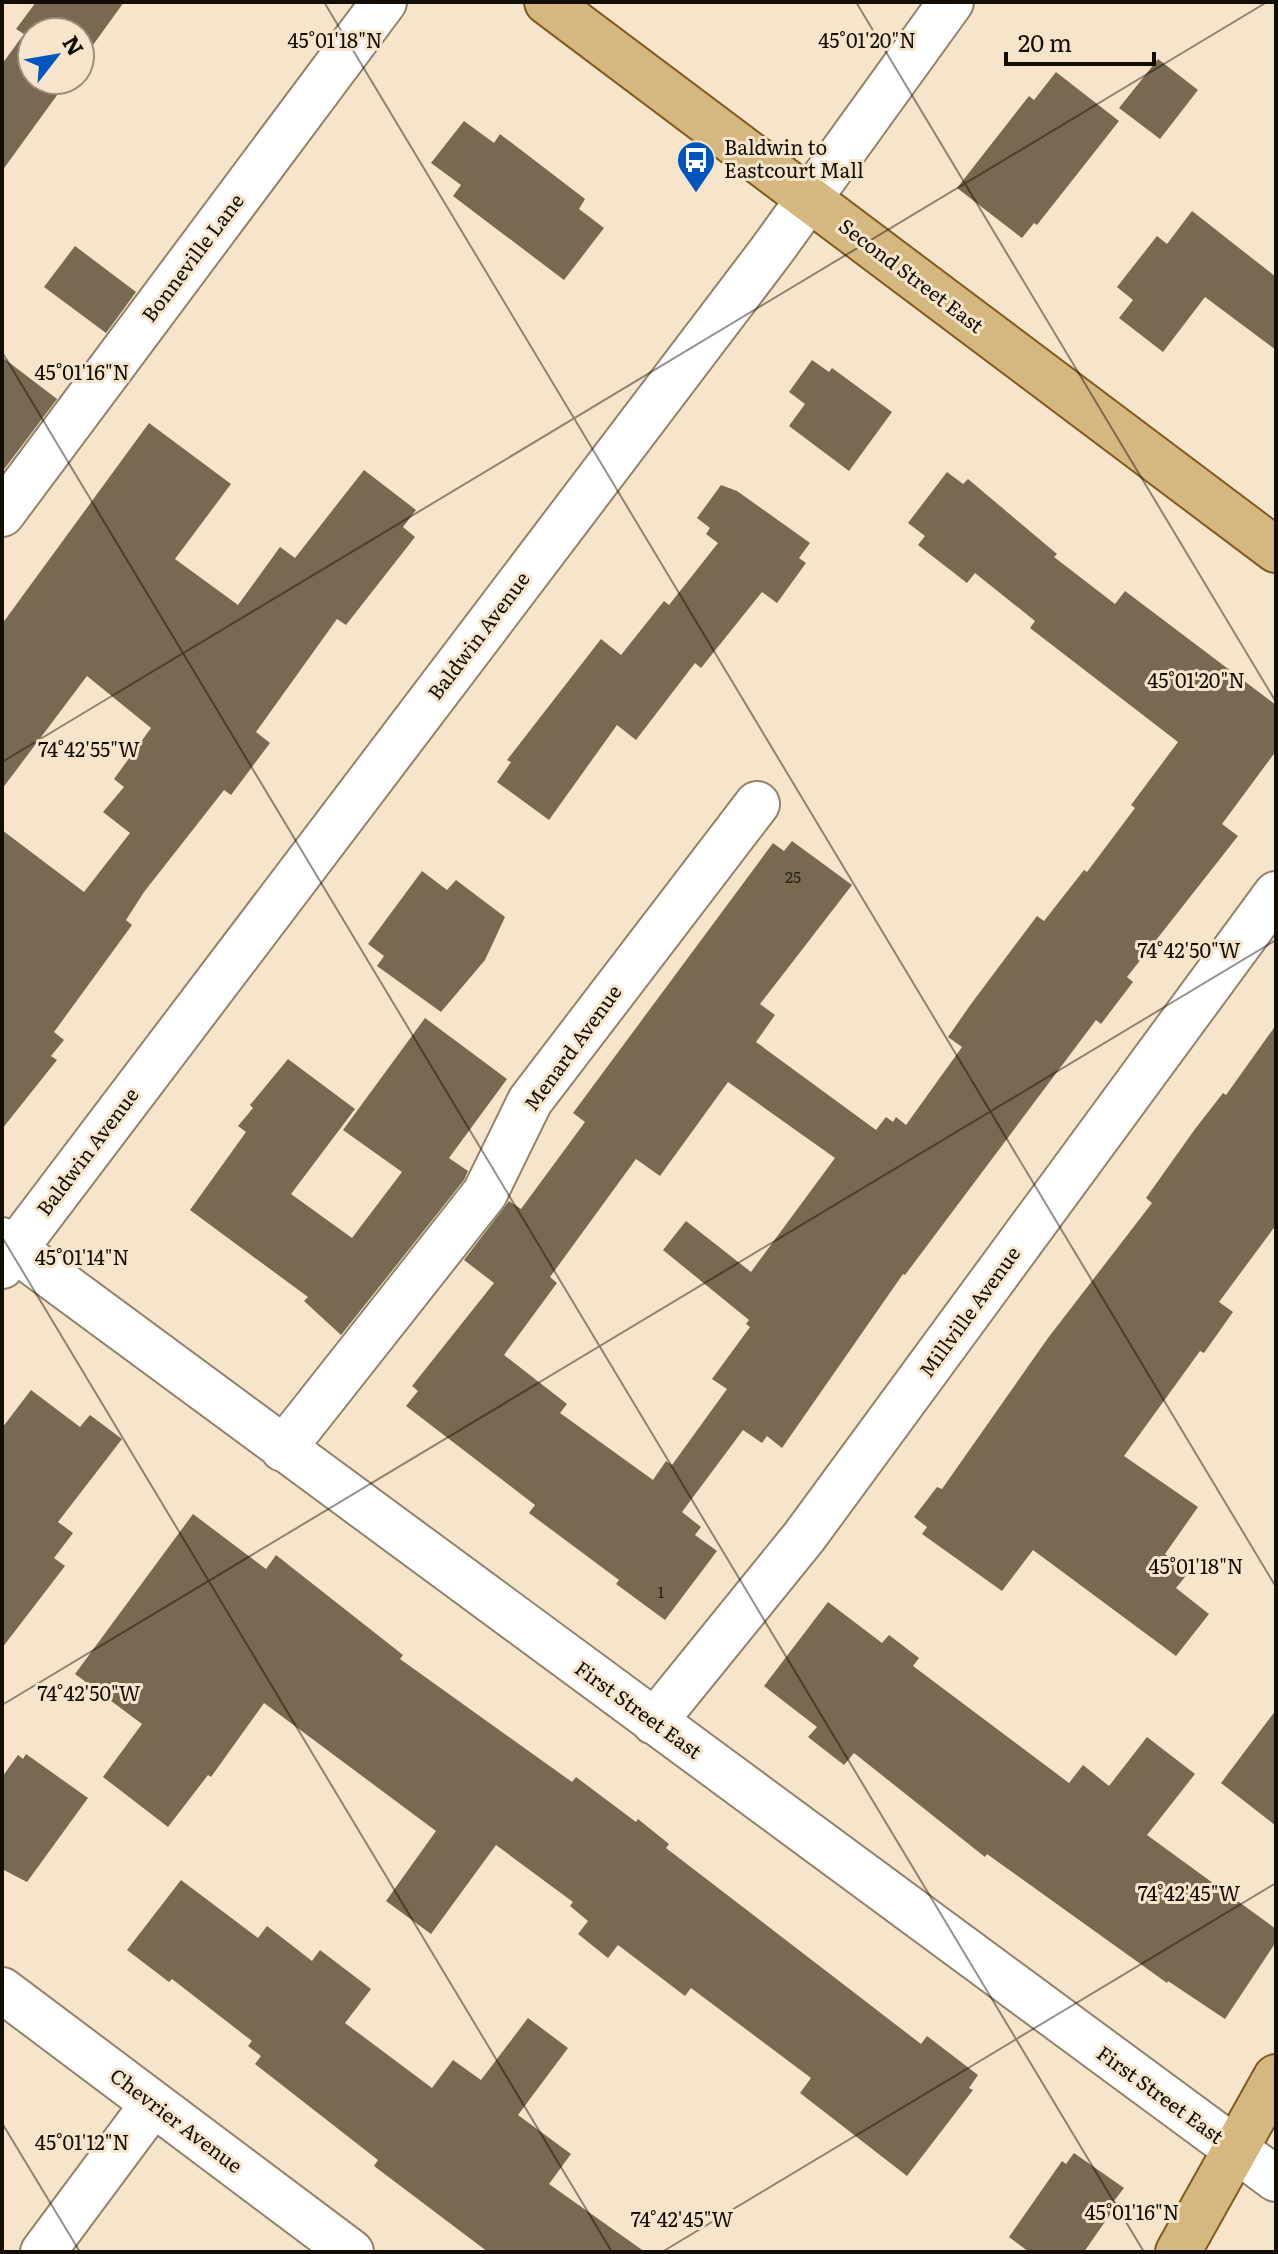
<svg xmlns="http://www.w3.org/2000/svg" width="1278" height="2254" font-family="Literata,serif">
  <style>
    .building { fill: #786951; fill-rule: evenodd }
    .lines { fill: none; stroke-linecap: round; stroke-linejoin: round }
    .minor-casing { stroke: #92826a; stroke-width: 48 }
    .major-casing { stroke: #7f5c1e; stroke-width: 48 }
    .minor { stroke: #fff; stroke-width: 44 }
    .major { stroke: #d5b780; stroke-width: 44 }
    .ticks { fill: none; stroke: #120d05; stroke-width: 2; stroke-opacity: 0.45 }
    .labels { text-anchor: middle; stroke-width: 6; stroke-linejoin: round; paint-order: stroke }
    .number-label { font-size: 16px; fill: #2c2418 }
    .poi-label { font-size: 20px; fill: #120d05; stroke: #f6e5ca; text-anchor: start }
    .street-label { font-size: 20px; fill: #120d05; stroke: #f6e5ca }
    .ticks-label { font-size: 20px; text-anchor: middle; fill: #120d05; stroke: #f6e5ca; stroke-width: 6; stroke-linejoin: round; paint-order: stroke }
  </style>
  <rect width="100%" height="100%" fill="#f6e5ca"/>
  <path class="building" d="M36,2H124L80,63V32H32V80H68L2,171V64L24,34L16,29Z
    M1158,59L1198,90L1160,139L1119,108Z
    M1056,72L1119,121L1037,225L1034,223L1022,238L957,188L1029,96L1034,100Z
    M464,121L494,143L500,134L585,199L579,209L604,228L564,280L453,196L461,185L431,163Z
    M1192,211L1276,277V350L1205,297L1163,352L1119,318L1133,300L1117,287L1157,236L1167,244Z
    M75,246L136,292L106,333L44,287Z
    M2,357L57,399L2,472Z
    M812,360L829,372L832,368L892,412L849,471L789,426L805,404L789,392Z
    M149,423L231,484L175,559L238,605L280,547L295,558L364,470L416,510L403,527L415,537L346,625L337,619L256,732L270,743L231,795L224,790L144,892L126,920L132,925L54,1032L64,1040L51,1056L57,1060L2,1129V830L84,892L130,833L103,812L124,787L114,779L151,728L87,676L2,789V624Z
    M947,472L963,484L968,479L1057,554L1054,557L1115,604L1125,591L1276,705V751L1222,824L1238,836L1127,977L1133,982L1101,1024L1096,1020L905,1275L903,1274L782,1448L767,1436L762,1443L743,1430L682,1512L701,1527L695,1535L717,1551L665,1620L616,1584L619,1580L529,1513L535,1505L406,1406L418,1391L412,1386L494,1283L464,1260L509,1201L521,1209L585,1122L573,1113L773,843L784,851L792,841L852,885L760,1004L775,1015L756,1042L876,1130L886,1117L893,1122L896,1117L906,1125L962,1047L948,1037L971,1004L1037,916L1044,921L1084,870L1087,872L1135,808L1131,805L1178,742L1030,628L1035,621L975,573L967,583L918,545L925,536L908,523ZM728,1082L835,1158L751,1272L686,1221L663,1250L749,1320L746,1324L750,1327L712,1379L727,1389L672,1465L666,1461L653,1480L560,1413L567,1404L504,1355L557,1283L550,1277L636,1159L660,1176Z
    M721,485L737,491L810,543L799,558L806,563L777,603L762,592L701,668L695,663L636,740L617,725L549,820L497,782L511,762L507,760L601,639L621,655L664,601L669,605L718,543L706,534L710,528L697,518Z
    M422,871L447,890L456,880L505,917L485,960L441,1012L377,966L384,956L368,944Z
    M425,1018L507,1079L449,1158L468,1171L464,1180L341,1335L304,1301L308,1297L190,1210L246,1132L238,1126L253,1108L250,1105L288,1059L355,1109L291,1194L352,1238L402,1172L343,1130Z
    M1276,1025V1225L1219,1302L1233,1312L1204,1353L1200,1351L1124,1456L1198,1507L1165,1554L1189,1572L1176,1588L1209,1614L1176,1656L1033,1550L1002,1591L922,1534L927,1527L914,1517L937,1487L942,1489L1048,1338L1152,1203L1146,1198L1195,1129L1223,1093L1226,1095Z
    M31,1390L80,1427L90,1415L122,1439L58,1522L73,1533L54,1558L65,1566L2,1648V1428Z
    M193,1514L266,1569L276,1555L403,1655L400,1659L572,1782L576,1777L636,1822L638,1819L669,1844L666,1848L921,2044L927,2036L978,2075L969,2088L973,2090L907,2176L800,2093L811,2078L691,1988L685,1996L618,1945L608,1958L578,1934L588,1921L570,1906L573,1902L496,1845L431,1934L386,1901L436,1831L264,1703L211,1777L208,1775L168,1827L103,1777L142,1724L75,1674Z
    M828,1602L882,1643L889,1635L919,1658L913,1666L1069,1783L1083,1765L1109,1786L1147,1737L1195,1774L1147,1835L1276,1929V1942L1225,2019L1168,1981L1167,1983L987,1854L985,1857L854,1753L844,1765L808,1737L817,1727L764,1686Z
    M1276,1710V1826L1221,1783Z
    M26,1754L88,1798L27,1882L2,1869V1777L18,1755L23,1759Z
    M181,1880L258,1938L267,1926L312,1961L320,1950L371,1989L345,2023L432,2088L453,2060L481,2080L528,2018L568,2048L518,2115L571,2154L549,2184L645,2252H488L374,2166L378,2160L255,2064L261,2056L248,2046L252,2041L172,1979L169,1982L127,1950Z
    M1074,2153L1124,2188L1114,2201L1118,2203L1084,2252H1029L1009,2237L1062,2161L1066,2164Z"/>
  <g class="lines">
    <g class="minor-casing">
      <path id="minor" d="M2,514L384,2
        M2,1240L1276,2179
        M2,1266L772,250L951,2
        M283,1449L485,1193L530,1101L757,804
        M654,1722L804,1537L1276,894
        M2,1990L351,2252
        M43,2252L153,2104"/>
    </g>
    <g class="major-casing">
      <path id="major" d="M547,2L1276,550
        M1178,2252L1276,2077"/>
    </g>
    <use href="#minor" class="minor"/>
    <use href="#major" class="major"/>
  </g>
  <path class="ticks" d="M324,2L1276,1587M856,2L1276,702M2,352L1144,2252M2,762L1267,2M2,1237L612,2252M2,1705L1276,940M2,2123L80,2252M662,2252L1276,1883"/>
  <defs>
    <g id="bus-pin" transform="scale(2)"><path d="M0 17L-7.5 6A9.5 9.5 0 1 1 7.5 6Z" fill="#0055be" stroke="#f6e5ca"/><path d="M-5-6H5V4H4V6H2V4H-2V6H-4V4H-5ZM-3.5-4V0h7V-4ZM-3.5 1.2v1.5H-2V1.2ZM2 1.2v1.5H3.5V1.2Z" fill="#fff"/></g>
  </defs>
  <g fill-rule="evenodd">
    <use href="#bus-pin" x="696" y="160"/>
  </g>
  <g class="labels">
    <g class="number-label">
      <text x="793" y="883">25</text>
      <text x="661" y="1598">1</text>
    </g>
    <g class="poi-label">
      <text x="724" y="155">Baldwin to<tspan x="724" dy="23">Eastcourt Mall</tspan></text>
    </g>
    <g class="street-label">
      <text transform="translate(193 258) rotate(-53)" y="7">Bonneville Lane</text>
      <text transform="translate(911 276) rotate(37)" y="7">Second Street East</text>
      <text transform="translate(479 636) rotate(-53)" y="7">Baldwin Avenue</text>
      <text transform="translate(573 1048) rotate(-54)" y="7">Menard Avenue</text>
      <text transform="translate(88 1152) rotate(-53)" y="7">Baldwin Avenue</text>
      <text transform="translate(970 1312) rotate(-54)" y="7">Millville Avenue</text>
      <text transform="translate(638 1710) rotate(36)" y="7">First Street East</text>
      <text transform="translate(1160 2095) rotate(36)" y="7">First Street East</text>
      <text transform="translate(176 2121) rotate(37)" y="7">Chevrier Avenue</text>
    </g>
  </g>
  <g class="ticks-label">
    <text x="867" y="48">45°01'20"N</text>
    <text x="335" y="48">45°01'18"N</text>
    <text x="82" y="380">45°01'16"N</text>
    <text x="1196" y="688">45°01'20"N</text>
    <text x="89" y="757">74°42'55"W</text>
    <text x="1189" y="958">74°42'50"W</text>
    <text x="82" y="1265">45°01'14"N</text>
    <text x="1196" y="1574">45°01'18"N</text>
    <text x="89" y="1701">74°42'50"W</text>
    <text x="1189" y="1901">74°42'45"W</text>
    <text x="82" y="2150">45°01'12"N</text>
    <text x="1132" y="2220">45°01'16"N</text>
    <text x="682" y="2227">74°42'45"W</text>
  </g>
  <rect width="1278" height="2254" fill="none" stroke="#120d05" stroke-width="8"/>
  <g transform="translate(56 56) rotate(59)"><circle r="38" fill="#f6e5ca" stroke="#9b8f7b" stroke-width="2"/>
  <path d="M0-6L14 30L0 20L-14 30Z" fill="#0055be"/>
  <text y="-12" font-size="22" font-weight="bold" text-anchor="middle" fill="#120d05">N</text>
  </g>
  <path d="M1006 52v12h148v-12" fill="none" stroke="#120d05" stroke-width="4"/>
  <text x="1018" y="52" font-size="24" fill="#120d05" stroke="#f6e5ca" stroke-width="6" paint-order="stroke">20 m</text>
</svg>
